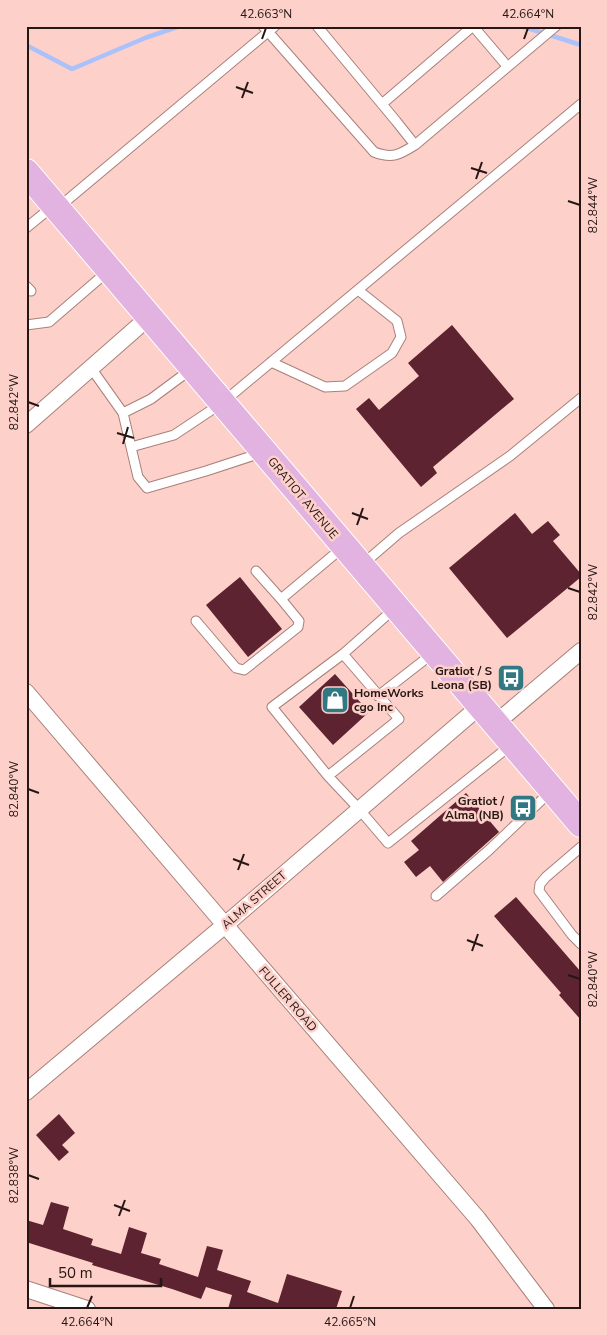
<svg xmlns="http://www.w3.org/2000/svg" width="607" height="1335" font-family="'Nunito Sans',sans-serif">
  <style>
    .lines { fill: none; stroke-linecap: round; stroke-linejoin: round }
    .stream { stroke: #abc1fb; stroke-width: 4.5 }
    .building { fill: #5d2330 }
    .lane-casing { stroke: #a9807a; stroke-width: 11 }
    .street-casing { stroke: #a9807a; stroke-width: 18 }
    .primary-casing { stroke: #fff; stroke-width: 28 }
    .lane { stroke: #fff; stroke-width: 9 }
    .street { stroke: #fff; stroke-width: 16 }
    .primary { stroke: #e2b3e0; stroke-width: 26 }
    .ticks { fill: none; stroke: #261614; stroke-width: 2 }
    .labels { text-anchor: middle; stroke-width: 5; stroke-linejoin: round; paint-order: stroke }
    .street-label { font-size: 12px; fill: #261614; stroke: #fdd0c9 }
    .poi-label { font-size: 12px; font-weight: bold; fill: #261614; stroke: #fdd0c9; text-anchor: end }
    .neatline { fill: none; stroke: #261614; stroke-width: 2 }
    .ticks-label { font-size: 12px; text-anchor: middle; fill: #261614 }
  </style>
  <rect width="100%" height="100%" fill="#fdd0c9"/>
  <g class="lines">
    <path class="stream" d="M521,26L581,45
      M26,45L72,69L145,38L180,26"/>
  </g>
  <path class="building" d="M452,325L514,399L433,467L437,473L421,487L356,409L369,398L379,410L419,376L408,363Z
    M515,513L532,534L548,521L560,535L553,541L581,574V577L507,638L449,568Z
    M240,577L282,629L248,657L206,605Z
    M335,674L369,712L333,745L299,707Z
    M466,793L499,832L443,882L430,866L416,877L404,862L419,850L411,841Z
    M516,897L581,972V1020L559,995L561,993L494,916Z
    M59,1114L75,1133L62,1145L69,1152L59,1161L36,1135Z
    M51,1202L69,1207L63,1229L93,1239L91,1245L121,1254L129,1227L147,1233L141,1253L161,1259L159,1264L198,1277L207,1246L223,1250L217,1270L251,1281L247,1292L278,1303L287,1274L342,1291L336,1309H228L232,1295L206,1287L201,1299L172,1289L92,1265L93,1263L26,1242V1220L43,1225Z"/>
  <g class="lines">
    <g class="lane-casing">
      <path id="lane" d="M263,26L374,152C392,159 399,155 415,145L556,26
        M317,26L396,121L415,145
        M473,26L507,66
        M382,104L473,26
        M59,207L275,26
        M26,228L53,206
        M26,286L31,291
        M26,325L49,322L107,272
        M271,362L325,387L345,386L392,353L401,337L397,321L358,290
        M91,368L123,413L138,477L147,488L206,471L261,453
        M123,413L151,399L190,370
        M131,447L174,435L222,403L581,104
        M363,564L399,533L510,456L581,398
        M256,571L281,599
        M394,609L343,654L272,707L328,776L359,809L388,843L511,745
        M196,621L236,668L244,670L298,627L299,621L281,599L342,548
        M378,696L432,654
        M328,776L399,719L343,654
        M581,847L546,877L540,884L539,891L572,935L581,944
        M436,896L489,850L550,792"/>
    </g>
    <g class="street-casing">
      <path id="street" d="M26,425L149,317
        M26,692L225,925L478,1219L546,1309
        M496,723L581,651
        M26,1092L225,925L480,706
        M26,1289L87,1309"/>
    </g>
    <g class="primary-casing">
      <path id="primary" d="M26,172L581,824"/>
    </g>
    <use href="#lane" class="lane"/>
    <use href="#street" class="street"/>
    <use href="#primary" class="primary"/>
  </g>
  <path class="ticks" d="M262,39L266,28M524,39L528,28M236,87L253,93M242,98L248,82M471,168L487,173M476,179L482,162M568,201L580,205M28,402L39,406M117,433L134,438M123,444L128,427M352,513L368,519M357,525L363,508M568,588L580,592M28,789L39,793M233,859L249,865M238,870L244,854M467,940L483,946M472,951L478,934M568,975L580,979M28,1175L39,1179M114,1205L130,1211M119,1216L125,1200M87,1308L92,1296M350,1308L354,1296"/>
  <defs>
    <g id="bus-square" transform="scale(1.4375)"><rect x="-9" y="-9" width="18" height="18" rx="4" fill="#307882" stroke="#fdd0c9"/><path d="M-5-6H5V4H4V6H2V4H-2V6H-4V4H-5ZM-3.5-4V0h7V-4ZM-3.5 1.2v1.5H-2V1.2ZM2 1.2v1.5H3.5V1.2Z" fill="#fff"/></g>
    <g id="shop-square" transform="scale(1.4375)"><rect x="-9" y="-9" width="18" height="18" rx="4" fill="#307882" stroke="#fdd0c9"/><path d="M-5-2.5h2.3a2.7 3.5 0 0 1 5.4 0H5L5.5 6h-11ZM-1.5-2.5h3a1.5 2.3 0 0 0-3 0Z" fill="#fff"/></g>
  </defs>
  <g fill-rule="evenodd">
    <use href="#bus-square" x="511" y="678"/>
    <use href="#shop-square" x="335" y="700"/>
    <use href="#bus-square" x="523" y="808"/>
  </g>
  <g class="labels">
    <g class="street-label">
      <text transform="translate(303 498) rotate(50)" y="4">GRATIOT AVENUE</text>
      <text transform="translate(254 900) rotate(-41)" y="4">ALMA STREET</text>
      <text transform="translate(288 999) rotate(49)" y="4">FULLER ROAD</text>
    </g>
    <g class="poi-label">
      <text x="492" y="675">Gratiot / S<tspan x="492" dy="14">Leona (SB)</tspan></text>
      <text x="354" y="697" text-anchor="start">HomeWorks<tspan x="354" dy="14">cgo Inc</tspan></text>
      <text x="504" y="805">Gratiot /<tspan x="504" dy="14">Alma (NB)</tspan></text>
    </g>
  </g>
  <rect width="607" height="1335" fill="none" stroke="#fdd0c9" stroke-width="55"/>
  <path d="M50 1278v8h111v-8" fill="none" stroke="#261614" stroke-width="2.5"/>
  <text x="58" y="1278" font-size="15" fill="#261614" stroke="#fdd0c9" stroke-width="4" paint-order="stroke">50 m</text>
  <rect x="28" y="28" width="552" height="1280" class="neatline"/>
  <g class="ticks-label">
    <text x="266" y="18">42.663°N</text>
    <text x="528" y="18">42.664°N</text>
    <text transform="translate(593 205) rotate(-90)" y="4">82.844°W</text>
    <text transform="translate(14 402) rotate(-90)" y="4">82.842°W</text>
    <text transform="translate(593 592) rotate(-90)" y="4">82.842°W</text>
    <text transform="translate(14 789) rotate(-90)" y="4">82.840°W</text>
    <text transform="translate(593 979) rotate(-90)" y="4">82.840°W</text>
    <text transform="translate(14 1175) rotate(-90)" y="4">82.838°W</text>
    <text x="87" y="1326">42.664°N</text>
    <text x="350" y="1326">42.665°N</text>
  </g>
</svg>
